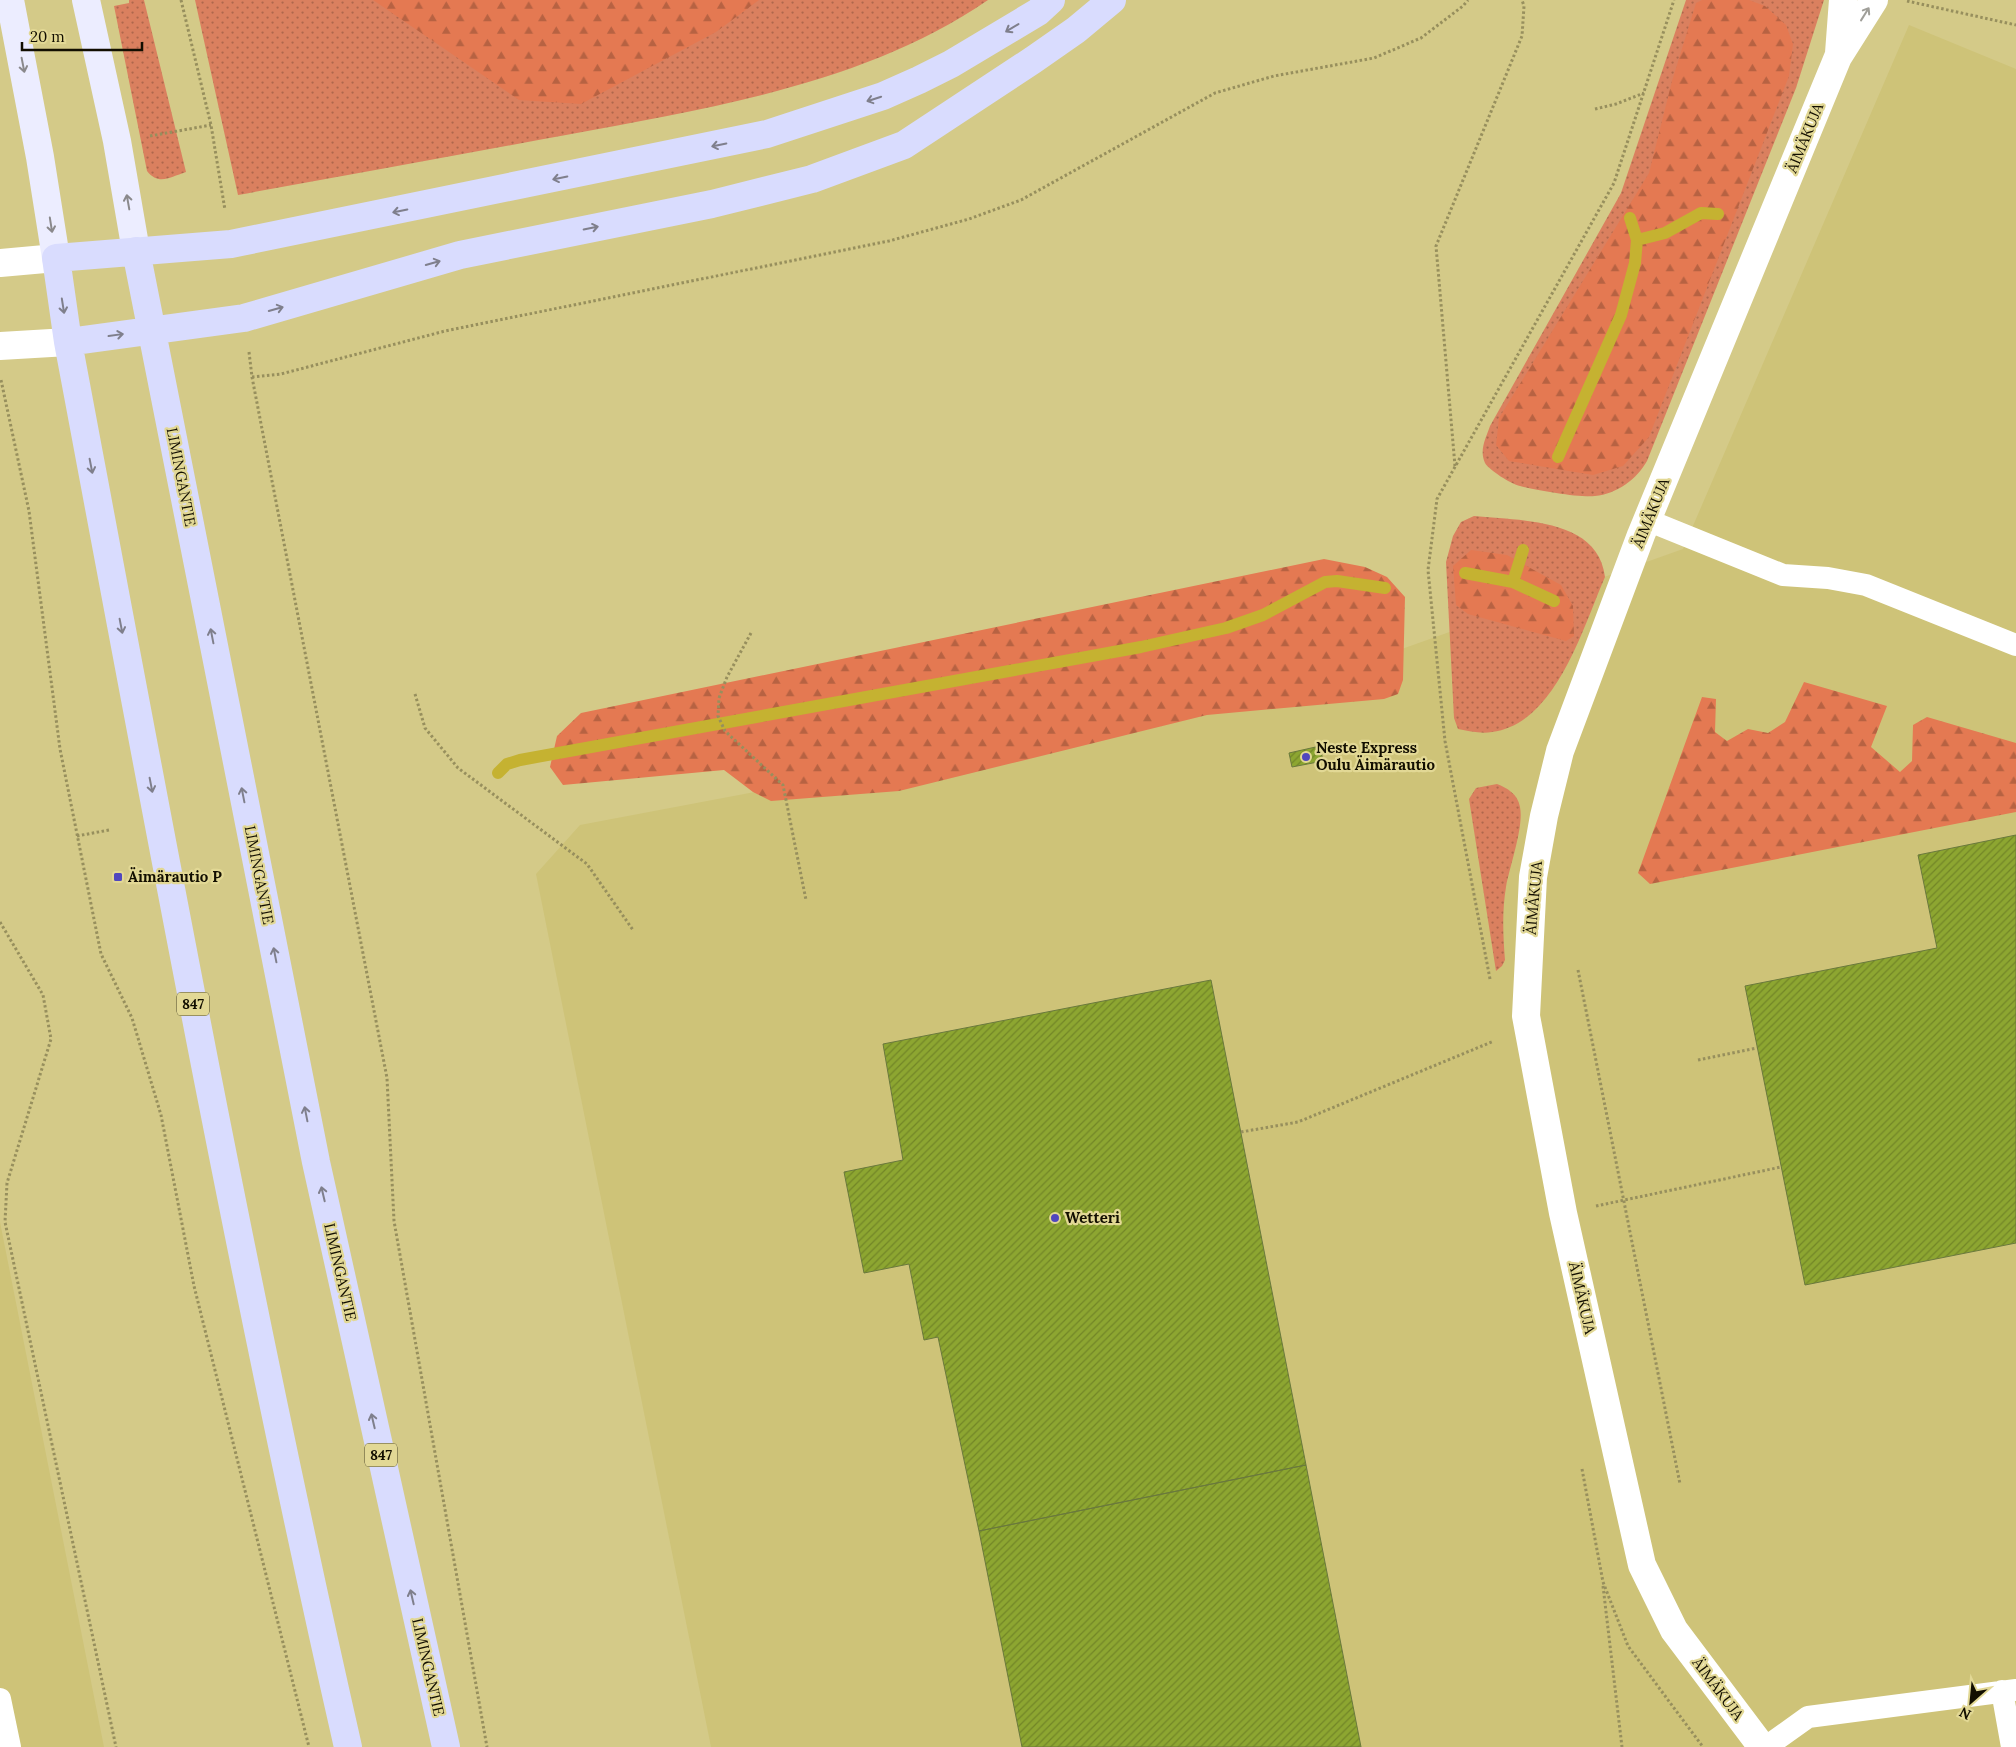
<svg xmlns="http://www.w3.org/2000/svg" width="2016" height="1747" font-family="Lora,serif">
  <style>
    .built { fill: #cec378 }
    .grass { fill: url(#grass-dots) }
    .forest { fill: url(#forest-firs) }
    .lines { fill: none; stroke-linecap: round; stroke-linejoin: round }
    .stream { stroke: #c5b231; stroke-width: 12 }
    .building { fill: url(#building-hatch); stroke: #6a793d }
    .path { stroke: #978f5d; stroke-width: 3; stroke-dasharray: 2.5 2.5; stroke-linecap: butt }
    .lane { stroke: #fff; stroke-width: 22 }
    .street { stroke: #fff; stroke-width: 28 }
    .secondary { stroke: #ecedff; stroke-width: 28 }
    .primary { stroke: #d9dcfe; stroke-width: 28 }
    .oneway { stroke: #a09f99 }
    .oneway2 { stroke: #7f7f8c }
    .oneway3 { stroke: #8a898c }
    .poi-dot { fill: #5047be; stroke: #e2d895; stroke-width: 2 }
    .labels { text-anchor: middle; stroke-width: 4.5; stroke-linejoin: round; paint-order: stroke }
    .shield { fill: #e2d895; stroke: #504b2d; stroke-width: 1 }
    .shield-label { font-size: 14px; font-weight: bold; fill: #120e00 }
    .street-label { font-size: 15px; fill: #120e00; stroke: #e2d895 }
    .poi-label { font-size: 15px; font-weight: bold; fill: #120e00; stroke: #e2d895; text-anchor: start }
  </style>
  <defs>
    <pattern id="grass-dots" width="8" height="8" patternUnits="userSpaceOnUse" patternTransform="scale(1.25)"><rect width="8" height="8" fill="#da805f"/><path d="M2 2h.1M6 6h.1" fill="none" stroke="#af674c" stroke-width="1.8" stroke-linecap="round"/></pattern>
    <pattern id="forest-firs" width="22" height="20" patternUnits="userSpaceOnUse" patternTransform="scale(1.25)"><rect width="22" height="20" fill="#e47952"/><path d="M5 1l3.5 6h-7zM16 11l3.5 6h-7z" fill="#b76242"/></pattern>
    <pattern id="building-hatch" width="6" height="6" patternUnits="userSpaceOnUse" patternTransform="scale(1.25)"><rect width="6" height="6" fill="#8da631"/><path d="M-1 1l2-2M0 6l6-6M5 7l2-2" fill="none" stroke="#728627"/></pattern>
  </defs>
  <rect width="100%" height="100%" fill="#d4ca88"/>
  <path class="built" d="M1909,25L2016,69V1747H711L536,874L580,825L1261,696L1312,681L1683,549Z
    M0,1222L104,1747H0Z"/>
  <path class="grass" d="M129,0H144L186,172C170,177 159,186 147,171L114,6L129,3Z
    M195,0H988C866,84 709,108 566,135C457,155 348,175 238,195Z
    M1686,0H1824L1796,88L1647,461C1637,479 1617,494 1595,496C1580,498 1535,490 1520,486C1511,484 1489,470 1485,463C1479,450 1486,438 1490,426L1621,193Z
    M1474,516C1519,521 1598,517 1605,577C1583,627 1556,724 1492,732C1481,734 1469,731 1458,729L1454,718L1446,562L1453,536L1461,522Z
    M1497,784C1507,788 1518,794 1520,807C1524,827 1510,865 1506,887C1502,911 1503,935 1505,960L1502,966L1496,971L1469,799L1476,788Z"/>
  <path class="forest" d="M373,0H759L716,32L581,104L519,100Z
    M1702,0H1749L1765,6L1786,25L1793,44L1789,76L1649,437L1623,466L1593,475L1509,461L1496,445L1499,418L1649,173L1672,81L1696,3Z
    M1471,550L1507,555L1561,585L1573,606L1574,636L1566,641L1468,614L1456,605L1453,566Z
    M1324,559L1365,567L1387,577L1405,597L1403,680L1398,694L1384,699L1207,715L899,791L771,801L753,792L724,770L563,785L550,767L557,736L581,713Z
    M1804,682L1887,706L1871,747L1900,772L1912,761L1913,725L1927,717L2016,743V812L1650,884L1638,873L1702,697L1716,699L1715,732L1727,741L1748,729L1768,733L1785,722Z"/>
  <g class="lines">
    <path class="stream" d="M1637,240L1665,233L1701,213L1718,214
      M1558,457L1621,315L1635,263L1637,240L1630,218
      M1465,573L1513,582L1554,601
      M1513,582L1523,550
      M498,773L507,764L520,760L1141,647L1226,628L1263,615L1325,582L1337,581L1385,588"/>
  </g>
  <path class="building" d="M1320,746L1323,761L1292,767L1289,753Z
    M2016,835V1243L1805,1285L1745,986L1937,948L1918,855Z
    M1211,980L1306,1465L979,1531L938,1337L924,1340L909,1264L864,1273L844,1172L903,1160L883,1044Z
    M1306,1465L1361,1747H1022L979,1531Z"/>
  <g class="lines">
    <path class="path" d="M181,0L211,125L225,210
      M1907,1L2016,25
      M1595,109L1616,104L1644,93
      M150,136L211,125
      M249,352L252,377L387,1078L394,1221L487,1747
      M252,377L281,374L445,331L889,241L969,219L1021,200L1215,93L1274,76L1374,58L1421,38L1463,6L1468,0
      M1,380L29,511L60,749L101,954L132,1018L161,1115L194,1286L309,1747
      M1455,466L1436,246L1522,36L1524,6L1522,0
      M751,633L727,677L719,698L718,716L725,731L783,785L806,900
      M415,694L425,728L458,768L587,864L633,930
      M77,836L109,830
      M0,922L43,995L51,1039L7,1183L5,1222L116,1747
      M1578,970L1680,1484
      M1490,979L1445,741L1428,570L1437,499L1614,183L1674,0
      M1698,1060L1757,1048
      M1241,1132L1298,1122L1494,1041
      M1596,1206L1781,1167
      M1582,1469L1603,1582L1628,1646L1703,1747
      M1603,1586L1622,1747"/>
    <path class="lane" d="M1647,520L1783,575L1828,578L1866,585L2016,645
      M2002,1691L2012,1747
      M0,1699L10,1747
      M1766,1747L1808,1717L2016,1690"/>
    <path class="street" d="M1839,53L1843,0
      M0,263L56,258
      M0,346L68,342
      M1762,1747L1674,1630L1642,1565L1563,1213L1526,1016L1533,877L1544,816L1560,751L1641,535L1838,57L1874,0"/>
    <path class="secondary" d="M10,0L40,157L56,258
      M86,0L117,141L136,251"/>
    <path class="primary" d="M136,251L316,1162L446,1747
      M68,342L244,318L460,255L712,204L812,179L904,145L1033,60L1076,30L1112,0
      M348,1747C242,1281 156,811 68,342L56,258L231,244L767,134L883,96L919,80L951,64L1038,12L1051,0"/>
  </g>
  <defs><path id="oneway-shaft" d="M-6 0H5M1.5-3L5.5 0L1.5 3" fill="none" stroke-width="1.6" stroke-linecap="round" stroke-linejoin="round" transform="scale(1.25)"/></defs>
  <use class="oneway" href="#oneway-shaft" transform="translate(1865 14) rotate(-58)"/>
  <g class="oneway2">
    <use href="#oneway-shaft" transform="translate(1012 28) rotate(149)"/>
    <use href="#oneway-shaft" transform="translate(874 99) rotate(162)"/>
    <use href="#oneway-shaft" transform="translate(719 145) rotate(168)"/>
    <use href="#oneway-shaft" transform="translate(560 178) rotate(168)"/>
    <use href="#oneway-shaft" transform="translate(400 211) rotate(168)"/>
    <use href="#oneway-shaft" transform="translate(591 228) rotate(-12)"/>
    <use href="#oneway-shaft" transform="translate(433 263) rotate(-16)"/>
    <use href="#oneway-shaft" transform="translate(63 306) rotate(81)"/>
    <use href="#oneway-shaft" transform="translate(276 309) rotate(-16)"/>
    <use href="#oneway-shaft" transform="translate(116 335) rotate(-8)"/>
    <use href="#oneway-shaft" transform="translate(91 466) rotate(79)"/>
    <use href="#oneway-shaft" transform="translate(121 626) rotate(79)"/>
    <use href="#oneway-shaft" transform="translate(212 636) rotate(-101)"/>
    <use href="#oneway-shaft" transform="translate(151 785) rotate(79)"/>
    <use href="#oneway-shaft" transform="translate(243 795) rotate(-101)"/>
    <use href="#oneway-shaft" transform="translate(275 955) rotate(-101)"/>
    <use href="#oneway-shaft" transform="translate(306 1114) rotate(-101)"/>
    <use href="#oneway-shaft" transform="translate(323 1194) rotate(-103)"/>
    <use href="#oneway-shaft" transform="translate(373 1421) rotate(-103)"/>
    <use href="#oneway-shaft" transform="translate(412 1597) rotate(-103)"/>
  </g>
  <g class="oneway3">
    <use href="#oneway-shaft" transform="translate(23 65) rotate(79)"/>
    <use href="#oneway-shaft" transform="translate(128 202) rotate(-100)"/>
    <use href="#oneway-shaft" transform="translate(51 225) rotate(81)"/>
  </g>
  <g class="poi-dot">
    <circle cx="1306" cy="757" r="5"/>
    <rect x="113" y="872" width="10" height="10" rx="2.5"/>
    <circle cx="1055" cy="1218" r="5"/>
  </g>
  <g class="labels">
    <g class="shield">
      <rect x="177" y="992.5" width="32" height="23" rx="4"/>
      <rect x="365" y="1443.5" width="32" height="23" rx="4"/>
    </g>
    <g class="shield-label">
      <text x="193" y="1009">847</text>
      <text x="381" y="1460">847</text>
    </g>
    <g class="street-label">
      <text transform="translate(1805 138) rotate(-68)" y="5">ÄIMÄKUJA</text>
      <text transform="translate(181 477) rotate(79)" y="5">LIMINGANTIE</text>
      <text transform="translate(1651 513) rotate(-68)" y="5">ÄIMÄKUJA</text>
      <text transform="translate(259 875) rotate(79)" y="5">LIMINGANTIE</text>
      <text transform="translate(1534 898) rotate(-85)" y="5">ÄIMÄKUJA</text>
      <text transform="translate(340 1272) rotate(77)" y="5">LIMINGANTIE</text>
      <text transform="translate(1582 1298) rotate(77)" y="5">ÄIMÄKUJA</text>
      <text transform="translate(428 1667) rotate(77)" y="5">LIMINGANTIE</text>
      <text transform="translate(1718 1689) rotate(53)" y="5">ÄIMÄKUJA</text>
    </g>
    <g class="poi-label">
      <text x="1316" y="753">Neste Express<tspan x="1316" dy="17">Oulu Äimärautio</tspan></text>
      <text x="128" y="882">Äimärautio P</text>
      <text x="1065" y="1223">Wetteri</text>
    </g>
  </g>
  <g transform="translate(1971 1702) rotate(207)" stroke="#e2d895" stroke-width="4" paint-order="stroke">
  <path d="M0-4L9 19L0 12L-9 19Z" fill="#120e00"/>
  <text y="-8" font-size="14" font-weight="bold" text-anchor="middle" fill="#120e00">N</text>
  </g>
  <path d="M22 42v8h120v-8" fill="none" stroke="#120e00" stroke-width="2.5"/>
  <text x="30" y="42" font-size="15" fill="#120e00" stroke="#e2d895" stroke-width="4" paint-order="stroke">20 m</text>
</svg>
